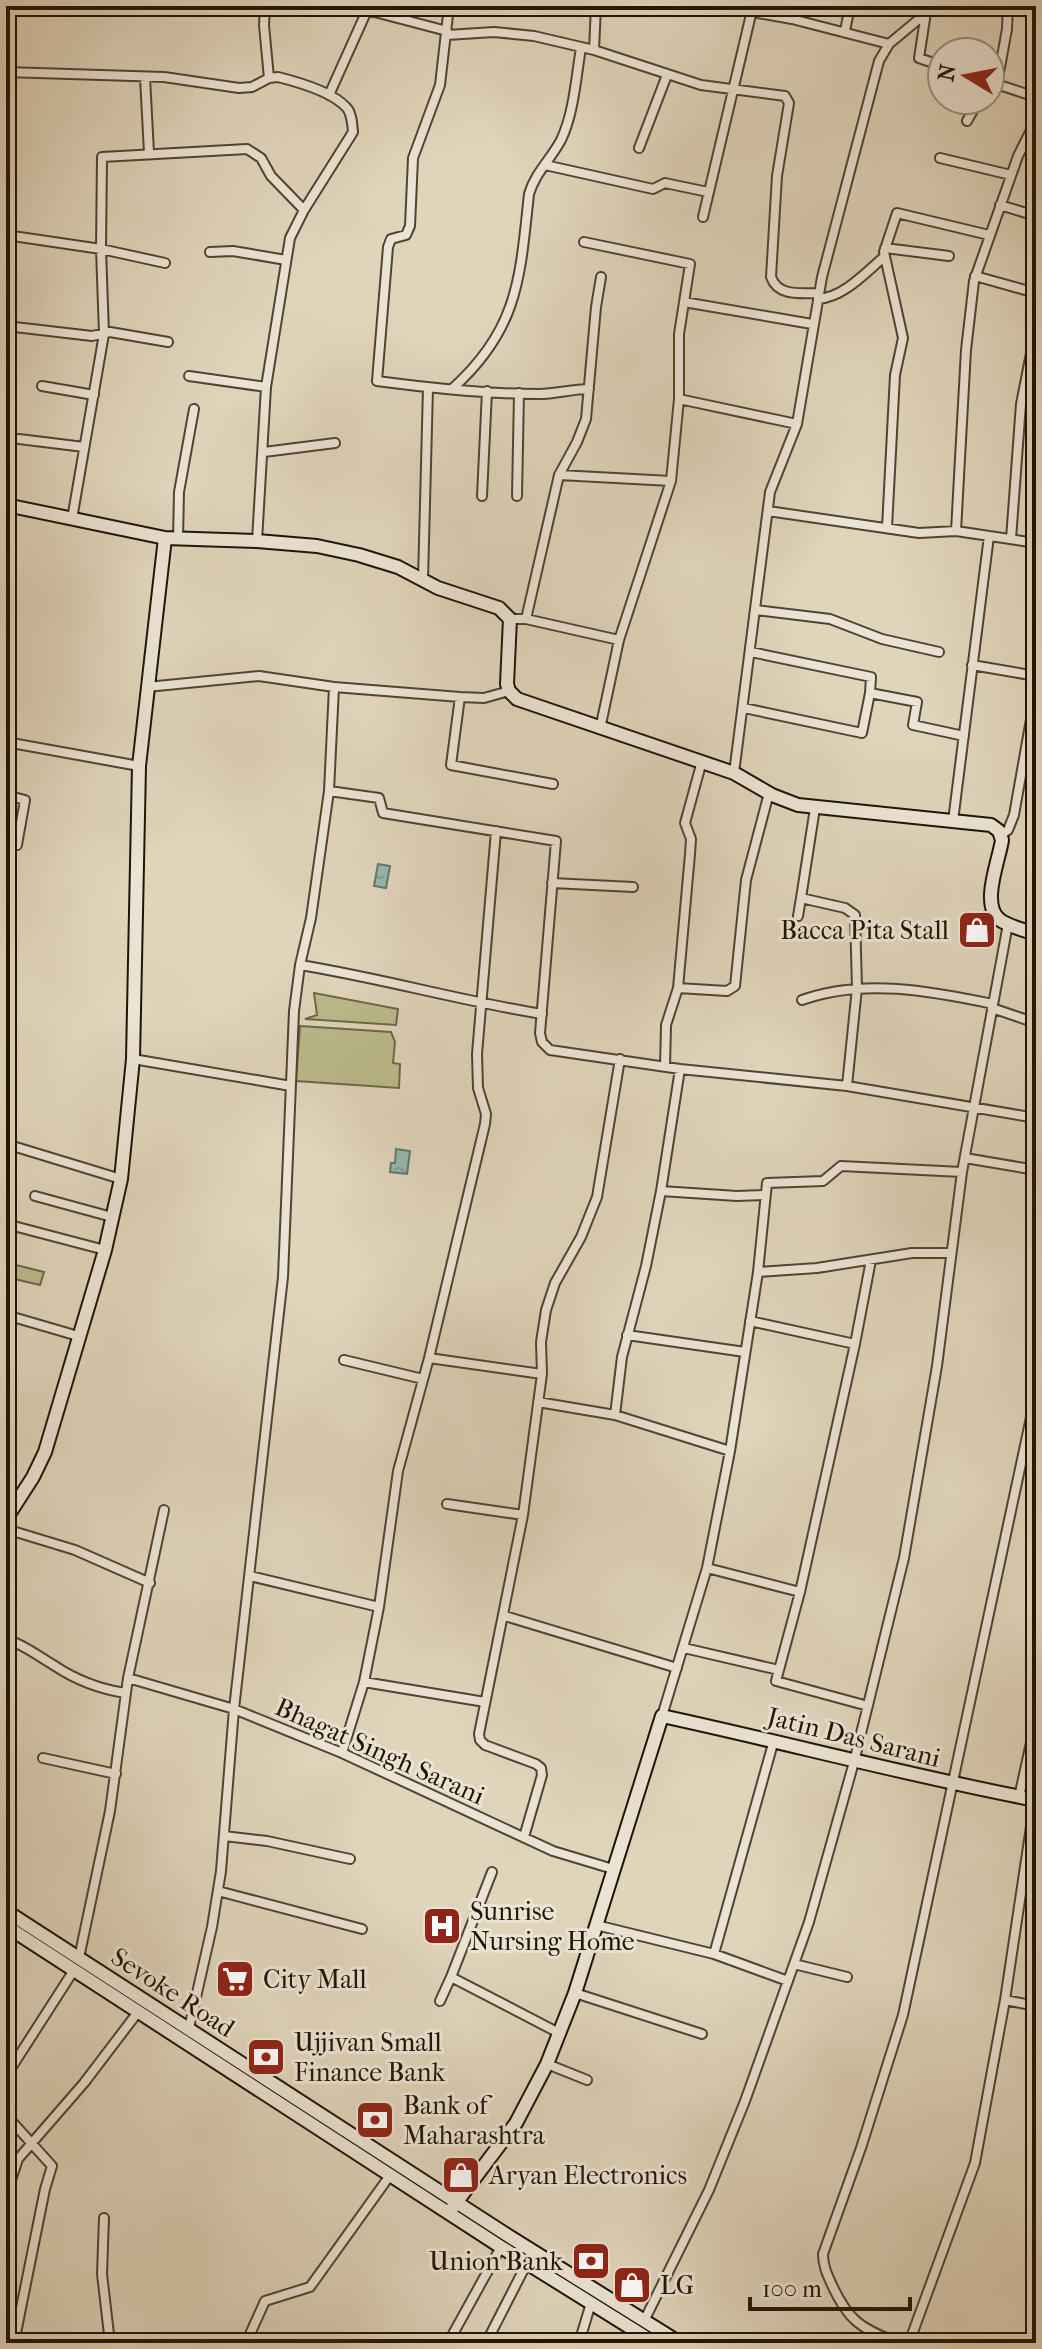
<svg xmlns="http://www.w3.org/2000/svg" width="1042" height="2349" font-family="'IM FELL French Canon',serif">
  <style>
    .green { fill: #bbba8b; stroke: #6e6748; stroke-width: 2 }
    .water { fill: url(#water-ripples); stroke: #66766a; stroke-width: 2 }
    .lines { fill: none; stroke-linecap: round; stroke-linejoin: round }
    .street-casing { stroke: #504433; stroke-width: 12 }
    .secondary-casing { stroke: #201406; stroke-width: 16 }
    .street { stroke: #ebe3d3; stroke-width: 8 }
    .secondary { stroke: #ebe3d3; stroke-width: 12 }
    .labels { text-anchor: middle; stroke-width: 6; stroke-linejoin: round; paint-order: stroke }
    .poi-label { font-size: 26px; fill: #201406; stroke: #ebe3d3; text-anchor: start }
    .street-label { font-size: 26px; fill: #201406; stroke: #ebe3d3 }
  </style>
  <defs>
    <pattern id="water-ripples" width="26" height="14" patternUnits="userSpaceOnUse" patternTransform="scale(2)"><rect width="26" height="14" fill="#94b8ad"/><path d="M2 4q2-2 4 0t4 0M15 11q2-2 4 0t4 0" fill="none" stroke="#7f9d93"/></pattern>
  </defs>
  <rect width="100%" height="100%" fill="#e0d4bb"/>
  <filter id="stains"><feTurbulence type="fractalNoise" baseFrequency=".0025" numOctaves="4"/><feColorMatrix values="0 0 0 0 .2 0 0 0 0 .09 0 0 0 0 .02 0 0 0 .5 -.17"/></filter>
  <radialGradient id="worn" r=".72"><stop offset=".6" stop-color="#630" stop-opacity="0"/><stop offset="1" stop-color="#630" stop-opacity=".3"/></radialGradient>
  <path class="green" d="M314,993L398,1009L396,1025L305,1019L317,1015Z
    M300,1026L391,1032L395,1042L393,1063L400,1064L399,1088L296,1081Z
    M8,1263L44,1272L40,1285L6,1277Z"/>
  <path class="water" d="M378,864L390,866L386,888L374,886Z
    M396,1149L410,1151L407,1174L390,1172L391,1163H395Z"/>
  <g class="lines">
    <g class="street-casing">
      <path id="street" d="M228,6L264,10
        M265,6L264,25L269,78
        M449,6L440,85L413,158L410,226L406,235L391,239L388,247L377,381C430,388 486,394 539,394C556,394 572,389 589,389
        M718,6L792,19L889,44
        M927,6L919,58L942,66
        M367,10L447,31
        M845,31L850,6
        M447,35L494,32L534,36L594,50L701,85L785,96L789,103L777,176L771,277C778,297 801,293 819,293
        M594,50L596,6
        M6,72L164,77L239,88L252,87L269,78L278,77C298,82 331,91 346,107C352,113 352,123 353,132L304,210L290,238L266,387L257,541
        M145,77L149,153
        M990,82L1036,97
        M997,84L1007,29L1008,6
        M329,95L369,6
        M967,121L979,100
        M639,148L667,75
        M940,158L1011,175
        M545,165L653,189L665,183L708,192
        M1000,205L1036,216
        M703,217L753,6
        M6,235L101,249L165,263
        M584,242L690,264L679,334V399L671,481L619,640L600,729
        M885,248L949,256
        M210,252L233,251L286,260
        M975,276L1036,293
        M818,299C844,297 865,273 884,257
        M684,302L812,324
        M6,326L92,336L110,332L168,342
        M189,376L266,387
        M42,386L94,395
        M452,389C519,329 520,277 529,194C535,173 551,159 561,140C574,113 576,77 581,48
        M679,399L797,424
        M19,439L84,447
        M264,452L335,443
        M559,475L671,481
        M482,496L487,391
        M517,496L519,393
        M768,511L919,533L956,531L1036,543
        M72,519L104,334L101,249L102,157L247,149L261,158L271,176L304,210
        M887,528L895,375L903,338L884,252L897,213L989,235
        M956,531L966,350L974,281L1018,156L1036,120
        M178,539L179,492L194,409
        M1011,539L1021,404L1036,328
        M423,580L428,388
        M756,610L830,619L882,639L939,652
        M510,619H526L619,640
        M526,619L559,475L577,442L586,419L596,307L601,277
        M972,665L1036,676
        M147,687L259,676L334,687L460,697L484,698L509,691
        M870,693L917,702L913,725L964,736
        M460,697L451,765L553,784
        M744,708L862,733L870,693L871,677L751,652
        M6,742L139,766
        M734,773L770,492L797,424L822,277L879,61L889,44L925,14
        M329,791L379,798L383,813L556,841L540,1033L542,1042L550,1050L680,1069L847,1086L1036,1118
        M6,795L25,800L17,845
        M815,808L801,898L845,908L855,915L857,988L847,1086
        M953,821L989,536
        M1001,835L1008,830L1014,815L1036,691
        M552,883L633,887
        M798,916L801,898
        M300,965C381,978 461,1001 542,1014
        M678,988L727,991L735,986L746,880L769,793
        M802,1000C863,978 931,991 993,1004
        M992,1008L1036,1023
        M133,1059L291,1086
        M665,1067L666,1025L678,988L690,854L691,839L685,823L702,761
        M6,1144L121,1179
        M965,1158L1036,1170
        M661,1191L737,1196L765,1195
        M35,1196L112,1217
        M6,1224L105,1250
        M758,1272L817,1268L912,1253H951
        M6,1315L78,1336
        M750,1321L855,1344L800,1592L776,1681L868,1706
        M627,1335L745,1352
        M855,1344L871,1260
        M429,1358L542,1374
        M344,1360L423,1379
        M538,1402L615,1415L730,1451
        M615,1415L622,1357L646,1266L661,1191L680,1069
        M447,1504L523,1515
        M6,1529L75,1550L150,1583
        M707,1568L800,1592
        M250,1576L379,1607
        M505,1616L677,1668
        M6,1639C25,1645 38,1656 55,1666C76,1680 100,1689 125,1693
        M684,1648L779,1670
        M128,1678L234,1709L342,1753L553,1851L613,1869
        M364,1682L485,1702
        M662,1716L707,1568L730,1451L758,1272L767,1183L823,1181L841,1166L962,1172
        M342,1753L364,1682L379,1607L398,1471L429,1358L485,1124L486,1114L478,1088L477,1054L496,831
        M43,1758L116,1774
        M1019,1797L1036,1720
        M224,1836L267,1841L350,1859
        M524,1837L542,1775L541,1768L536,1764L485,1745L480,1740L479,1734L523,1515L542,1374L541,1342L546,1310L555,1283L581,1237L597,1197L620,1059
        M492,1872L451,1977L559,2033
        M218,1891L362,1929
        M596,1925L714,1954L788,1981
        M714,1954L774,1740
        M79,1958L110,1811L128,1678L164,1510
        M794,1964L847,1977
        M575,1993L702,2034
        M1005,2000L1036,2006
        M440,2001L451,1977
        M189,2028L212,1927L221,1871L234,1709L283,1277L294,1011L300,965L311,918L329,791L334,687
        M547,2064L587,2080
        M6,2076L74,1970
        M1034,2109H1036
        M6,2115L52,2166L45,2189L14,2343
        M6,2195L18,2159L84,2083L138,2012
        M104,2218L102,2274L110,2343
        M644,2321L709,2190L745,2101L809,1922L854,1762L904,1558L937,1366L962,1172L1008,924
        M246,2343L265,2301L310,2287L391,2174
        M448,2343L501,2247
        M486,2343L527,2263
        M579,2343L591,2303
        M898,2343C861,2328 849,2322 832,2285C827,2274 823,2266 823,2254L861,2148L903,2015L1036,1394
        M909,2343L975,2163L1005,2000L1035,1800"/>
    </g>
    <g class="secondary-casing">
      <path id="secondary" d="M6,505L165,538L257,541L317,546L359,555L398,567L438,588L499,608L510,619L507,684L509,691L517,699L734,773L772,795L798,805L991,825L999,831L1002,840C999,861 980,905 1000,920C1010,927 1024,930 1036,934
        M6,1519L33,1477L45,1452L105,1250L121,1179L133,1059L139,766L165,538
        M6,1911L507,2235L680,2343
        M6,1926L501,2247L655,2343
        M450,2211L516,2123L547,2064L575,1993L662,1716C787,1743 910,1776 1036,1800"/>
    </g>
    <use href="#street" class="street"/>
    <use href="#secondary" class="secondary"/>
  </g>
  <defs>
    <g id="shop-square" transform="scale(2)"><rect x="-9" y="-9" width="18" height="18" rx="4" fill="#8f2418" stroke="#ebe3d3"/><path d="M-5-2.5h2.3a2.7 3.5 0 0 1 5.4 0H5L5.5 6h-11ZM-1.5-2.5h3a1.5 2.3 0 0 0-3 0Z" fill="#fff"/></g>
    <g id="hospital-square" transform="scale(2)"><rect x="-9" y="-9" width="18" height="18" rx="4" fill="#8f2418" stroke="#ebe3d3"/><path d="M-5-5h3v3.5h4V-5h3V5h-3V1.5h-4V5h-3Z" fill="#fff"/></g>
    <g id="supermarket-square" transform="scale(2)"><rect x="-9" y="-9" width="18" height="18" rx="4" fill="#8f2418" stroke="#ebe3d3"/><path d="M-6-5.5h2.5l.6 2H6L4.5 2H-2.5L-4.4-4H-6ZM-1.5 3.2a1.3 1.3 0 1 0 .1 0ZM3 3.2a1.3 1.3 0 1 0 .1 0Z" fill="#fff"/></g>
    <g id="bank-square" transform="scale(2)"><rect x="-9" y="-9" width="18" height="18" rx="4" fill="#8f2418" stroke="#ebe3d3"/><path d="M-6-4H6V4H-6ZM0-2.3a2.3 2.3 0 1 0 0 4.6a2.3 2.3 0 1 0 0-4.6Z" fill="#fff"/></g>
  </defs>
  <g fill-rule="evenodd">
    <use href="#shop-square" x="977" y="930"/>
    <use href="#hospital-square" x="442" y="1926"/>
    <use href="#supermarket-square" x="235" y="1979"/>
    <use href="#bank-square" x="266" y="2057"/>
    <use href="#bank-square" x="375" y="2120"/>
    <use href="#shop-square" x="461" y="2175"/>
    <use href="#bank-square" x="591" y="2261"/>
    <use href="#shop-square" x="632" y="2285"/>
  </g>
  <g class="labels">
    <g class="poi-label">
      <text x="949" y="939" text-anchor="end">Bacca Pita Stall</text>
      <text x="470" y="1920">Sunrise<tspan x="470" dy="30">Nursing Home</tspan></text>
      <text x="263" y="1988">City Mall</text>
      <text x="294" y="2051">Ujjivan Small<tspan x="294" dy="30">Finance Bank</tspan></text>
      <text x="403" y="2114">Bank of<tspan x="403" dy="30">Maharashtra</tspan></text>
      <text x="489" y="2184">Aryan Electronics</text>
      <text x="563" y="2270" text-anchor="end">Union Bank</text>
      <text x="660" y="2294">LG</text>
    </g>
    <g class="street-label">
      <text transform="translate(854 1737) rotate(14)" y="9">Jatin Das Sarani</text>
      <text transform="translate(380 1751) rotate(24)" y="9">Bhagat Singh Sarani</text>
      <text transform="translate(173 1992) rotate(33)" y="9">Sevoke Road</text>
    </g>
  </g>
  <rect width="1042" height="2349" fill="none" stroke="#e0d4bb" stroke-width="32"/>
  <rect x="8" y="8" width="1026" height="2333" fill="none" stroke="#201406" stroke-width="4"/>
  <rect x="16" y="16" width="1010" height="2317" fill="none" stroke="#201406" stroke-width="2"/>
  <g transform="translate(966 76) rotate(280)"><circle r="38" fill="#ebe3d3" stroke="#9a9081" stroke-width="2"/>
  <path d="M0-6L14 30L0 20L-14 30Z" fill="#8f2418"/>
  <text y="-12" font-size="22" font-weight="bold" text-anchor="middle" fill="#201406">N</text>
  </g>
  <path d="M750 2297v12h160v-12" fill="none" stroke="#201406" stroke-width="4"/>
  <text x="762" y="2297" font-size="24" fill="#201406" stroke="#ebe3d3" stroke-width="6" paint-order="stroke">100 m</text>
  <rect width="100%" height="100%" filter="url(#stains)"/>
  <rect width="100%" height="100%" fill="url(#worn)"/>
</svg>
